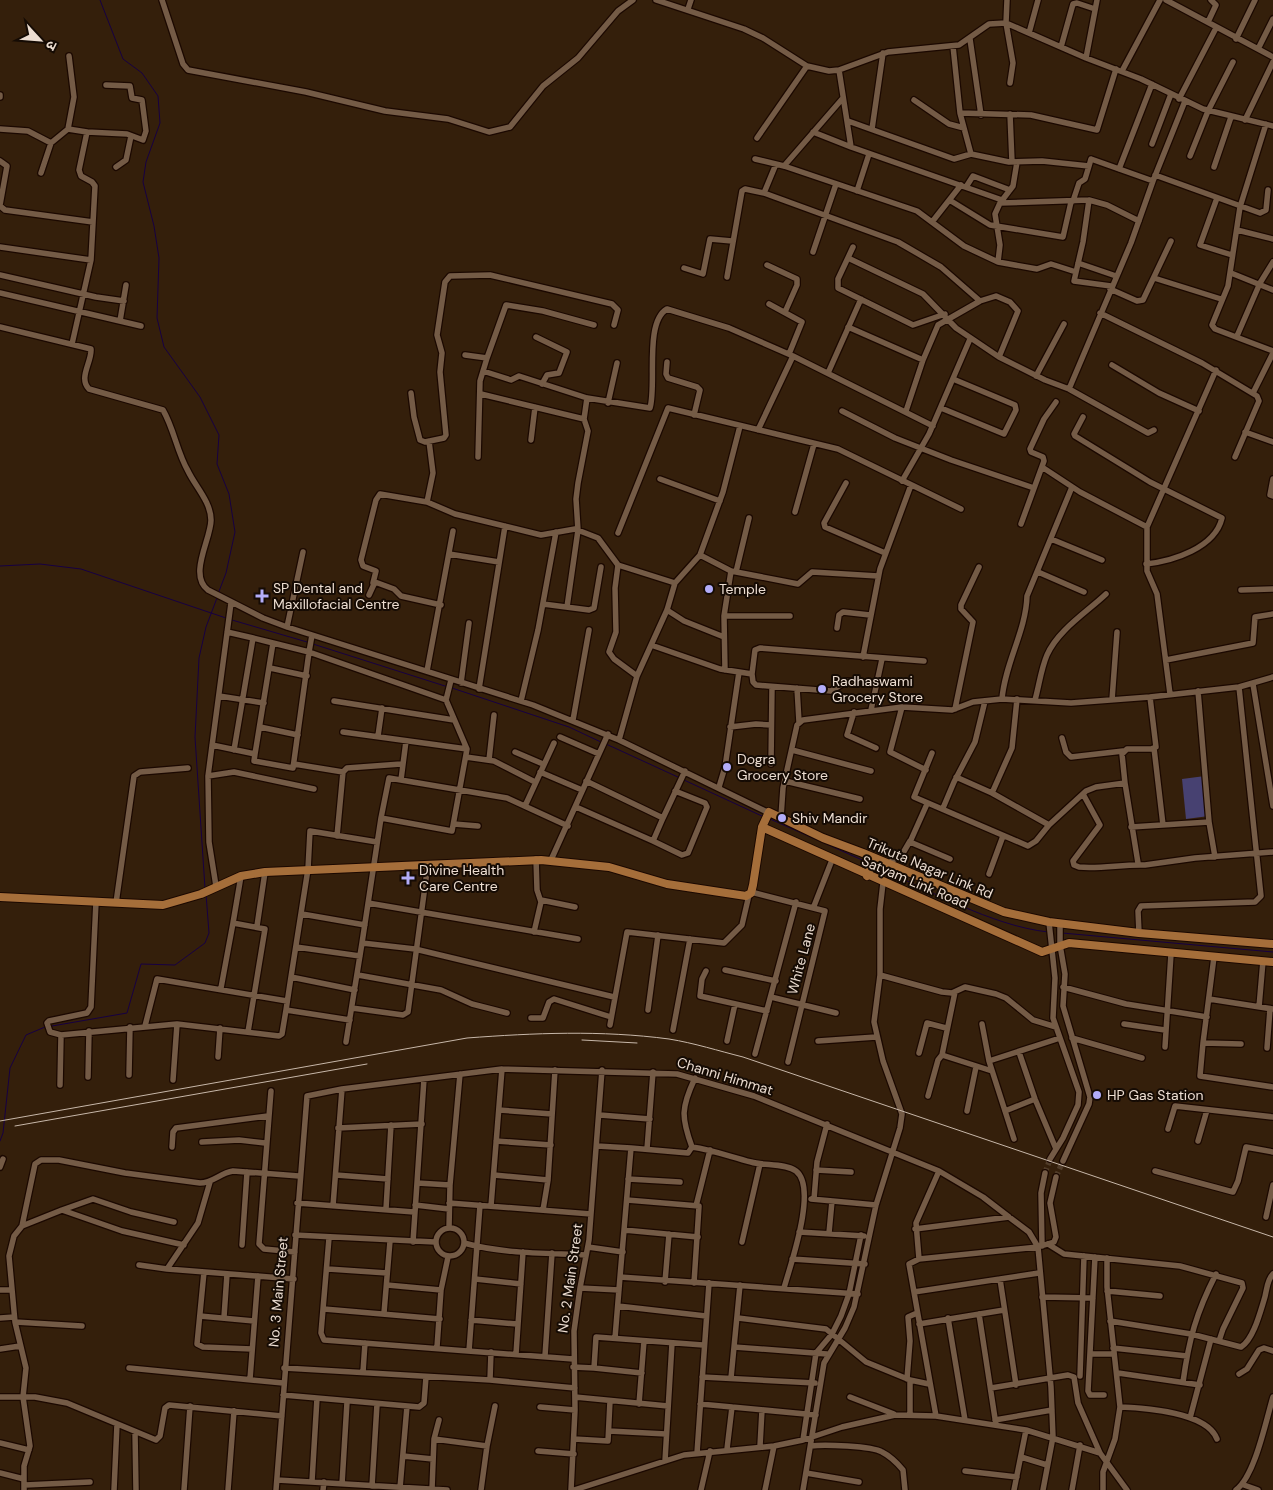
<svg xmlns="http://www.w3.org/2000/svg" width="1273" height="1490" font-family="'DM Sans','Noto Sans Devanagari',sans-serif">
  <style>
    .green { fill: #474171 }
    .lines { fill: none; stroke-linecap: round; stroke-linejoin: round }
    .stream { stroke: #170042; stroke-width: 1 }
    .minor-tunnel { stroke: #503c29; stroke-width: 5.5; stroke-dasharray: 5.5 3; stroke-linecap: butt }
    .minor-casing { stroke: #1b0800; stroke-width: 8 }
    .major-casing { stroke: #1b0800; stroke-width: 10 }
    .minor { stroke: #745b46; stroke-width: 5.5 }
    .major { stroke: #a56e3a; stroke-width: 8 }
    .rail { stroke: #c7b7a9; stroke-width: 1 }
    .poi-dot { fill: #b3adf9; stroke: #150b04; stroke-width: 2 }
    .labels { text-anchor: middle; stroke-width: 4; stroke-linejoin: round; paint-order: stroke }
    .poi-label { font-size: 14px; fill: #ecddd1; stroke: #150b04; text-anchor: start }
    .street-label { font-size: 14px; fill: #ecddd1; stroke: #150b04 }
  </style>
  <rect width="100%" height="100%" fill="#341f0b"/>
  <path class="green" d="M1205,776L1209,816L1186,819L1182,779Z"/>
  <g class="lines">
    <path class="stream" d="M100,0L123,59L142,73L158,96L160,123L146,162L143,182L154,226L159,258L157,318L164,347L200,397L219,435L217,464L229,494L235,532L226,573L218,594
      M0,566L40,564L81,569L226,618
      M232,620L307,642
      M313,644L448,687
      M452,688L569,727L603,743
      M606,744L680,778
      M684,780L764,817
      M770,819L869,863
      M875,866C927,889 992,926 1048,932
      M205,888L195,737L199,658L206,627L217,598
      M1062,933L1273,952
      M52,1026L127,1013L141,964L175,965L205,943L209,933L206,894
      M0,1141L3,1133L10,1068L26,1035L45,1027"/>
    <path class="minor-tunnel" d="M1045,1173L1050,1159
      M1056,1177L1063,1161"/>
    <g class="minor-casing">
      <path id="minor" d="M162,0L183,64L188,70L306,92L385,111L448,119L489,132L510,127L543,86L578,58L618,11L633,0
        M656,0L744,29L763,38L807,66L829,71L839,70L888,52L959,45L989,24L1006,23L1086,58L1141,79L1203,109L1273,126
        M1007,0L1006,23L1013,63L1010,83
        M1166,0L1273,57
        M688,9L691,0
        M1208,22L1216,5L1211,0
        M1029,33L1038,0
        M970,39L981,115
        M1236,39L1255,0
        M953,46L960,113L971,154
        M1061,47L1073,4L1077,3L1095,9
        M1258,49L1273,19
        M1086,58L1097,0
        M839,70L851,147L1002,200
        M1122,71L1160,0
        M0,97V95
        M1179,99L1216,28
        M914,100L949,124L964,128
        M960,113L1031,115L1097,130L1116,69
        M1010,114L1012,162
        M1245,120L1273,62
        M848,121L954,159L971,154L1009,162L1042,161L1089,166L1091,159L1153,181
        M1266,124L1240,207L1228,286L1212,325L1215,329L1273,351
        M0,129L28,131L51,143L68,129L74,97L69,56
        M68,129L87,132L127,134L143,140L146,131L142,100L132,98L130,86L106,85
        M872,129L883,53
        M813,132L851,147
        M757,138L807,66
        M1152,144L1171,94
        M1190,156L1208,111L1233,62
        M755,159L784,166L917,211L964,246L998,262
        M0,161L7,166L0,205
        M1017,162L1013,186L1000,203L995,214L1000,245L998,262L1037,269L1051,264L1076,272
        M784,166L843,98
        M116,167L126,160L131,136
        M1214,167L1231,117
        M1119,169L1152,84
        M41,173L51,143
        M1155,175L1260,213L1266,210L1268,190
        M966,187L973,176L1010,190
        M857,191L869,154
        M764,193L898,242L941,267L980,301
        M1217,198L1200,245L1232,255
        M1089,200L1083,242L1074,281L1111,286
        M951,201L990,225L1063,237L1071,202
        M1073,201L1079,183L1085,179L1089,166
        M1000,203L1089,200L1107,205L1139,221
        M0,206L5,210L93,222
        M932,222L961,185
        M1237,230L1273,239
        M0,247L91,260
        M853,247L838,279V288L913,325L945,314
        M813,252L836,184
        M848,258L923,294L956,328L999,357L1045,380L1069,389L1148,433L1154,430
        M1078,263L1116,276
        M767,265L797,279V285L785,312
        M684,268L703,274L710,239L732,241
        M1231,273L1273,290
        M0,275L96,297L124,301
        M727,277L742,191L745,189L764,193L776,164
        M1154,278L1221,299
        M1110,289L1137,301L1143,300L1171,241
        M0,293L141,326
        M769,304L802,322L789,354
        M1100,313L1202,363L1257,396L1259,401L1235,457
        M120,321L126,285
        M0,327L91,349C92,362 78,378 89,389L163,410C174,429 177,452 188,471C195,486 211,502 211,520C211,539 188,575 208,590L263,618L287,627L533,705L619,740L767,812
        M848,327L923,360
        M1237,336L1260,283L1273,262
        M536,337L567,352L559,373L547,375L542,384
        M72,344L91,260L95,186L92,182L81,176L79,170L87,132
        M465,355L487,358L480,381L478,457
        M487,358L506,305L543,311L594,325
        M667,362L666,374L668,378L697,387L700,390L694,415
        M1112,365L1159,393L1199,411
        M483,371L511,380L519,376L587,398L650,408C657,385 644,322 667,309L729,328L793,356
        M828,373L861,299
        M1036,376L1064,324
        M1069,389L1131,243L1153,181L1185,101
        M411,393L414,417L420,440L425,442L444,438L446,435L440,372L442,353L437,335L445,282L450,276L490,275L612,304L618,310L614,325
        M1253,393L1273,353
        M481,394L584,419
        M608,403L617,363
        M941,408L1004,434L1016,410L1015,405L953,379
        M842,411L895,438L951,460L1034,488
        M906,411L923,360L938,325L980,301L996,296L1010,302L1018,311L999,357
        M1083,417L1074,434L1075,436L1150,482L1222,518C1215,548 1173,561 1146,564
        M758,430L793,356L933,426
        M1245,432L1273,442
        M531,440L535,407
        M1042,467L1080,492L1147,527
        M660,479L720,501
        M1273,479L1270,495L1273,496
        M902,481L929,434L970,339
        M846,483L824,523L825,527L885,553
        M427,502L433,473L429,441
        M795,512L814,444
        M1021,524L1044,461L1043,457L1031,452L1030,449L1044,419L1056,402
        M618,533L668,408L838,449L961,509
        M1051,539L1102,560
        M449,554L499,562
        M700,555L731,571L798,584L812,572L878,576
        M618,565L675,583
        M736,572L749,518
        M1038,572L1084,592
        M373,583L376,571L363,566L361,560L376,500L380,494L427,502L455,514L541,535L575,529L598,538L618,565L615,588L616,632L609,652L614,659L637,676
        M1241,590L1273,589
        M369,595L375,582L394,589L401,596L441,605
        M543,604L589,610L594,608L601,567
        M567,607L578,530L576,499L578,483L588,431L584,419L587,398
        M667,610L684,621L724,637
        M724,616L731,571
        M287,627L303,552
        M837,628L839,615L843,612L870,615
        M227,632L253,638
        M312,635L309,652L446,700
        M651,645L720,669L752,674L753,682L756,685L831,691L847,681L875,684
        M863,657L880,569L911,485
        M1166,660L1253,643L1255,617L1273,614
        M270,668L307,676
        M725,670L724,616H790
        M427,671L453,531
        M752,674L755,650L760,648L924,661
        M451,680L446,700L467,749L452,831L381,818L362,943L415,949L614,997
        M461,683L469,623
        M1253,684L1273,806
        M797,688L799,722
        M479,689L505,526
        M1198,691L1209,822L1215,857
        M1170,694L1157,594L1147,571V527L1216,370
        M219,696L264,703
        M1002,699C1005,663 1026,631 1027,596L1072,487
        M1035,700C1039,686 1041,669 1047,655C1058,630 1087,612 1106,594
        M1112,700L1117,632
        M334,701L454,720
        M521,701L538,630L556,532
        M902,707L890,752L926,770
        M955,709L973,622L961,609V605L979,567
        M871,710L882,659
        M854,712L847,735L876,748
        M573,720L589,630
        M260,727L298,735
        M730,727L756,724L771,725
        M343,732L467,749
        M378,736L382,708
        M560,737L599,754
        M1062,738L1066,752L1071,757L1123,751
        M619,740L637,676L667,610L675,583L700,555L723,492L740,426
        M212,745L255,754L273,643L309,652L293,768L254,761L255,754
        M1154,748L1163,825
        M234,750L253,638L273,643
        M792,750L871,771
        M515,752L543,764
        M932,753L914,797L1028,846L1036,841L1049,825L1086,791L1096,787L1125,783
        M466,757L494,761L535,782
        M489,760L494,715
        M294,764L343,772L337,836
        M771,764L772,687
        M343,772L347,768L401,764
        M540,772L582,790
        M208,776L234,772L314,789
        M956,777L992,793L1049,825
        M401,780L406,741
        M586,781L663,818L685,771
        M785,781L860,799
        M719,787L725,767L739,672
        M992,793L1012,748L1017,699
        M1083,794L1100,825L1073,861L1074,865L1079,867C1101,869 1124,864 1145,865L1195,858L1273,852
        M927,804L910,842L950,859
        M525,806L554,743
        M576,807L653,841L663,818
        M943,808L954,782L975,742L985,701
        M781,817L783,788L797,725L803,720L902,707L952,710L973,702L1002,699L1071,703L1150,697L1239,687L1273,677
        M381,818L389,778L507,798L568,826
        M454,824L478,826
        M1131,827L1209,822
        M653,841L682,855L688,853L707,807L705,803L675,791
        M551,860L608,734
        M889,863L903,853L910,841
        M1138,863L1125,783L1122,754L1127,749H1151L1156,747L1150,697
        M989,874L1003,836
        M216,886L209,842L208,776L231,603
        M751,892L825,911L788,1062
        M541,900L575,907
        M96,902L91,1007L87,1013L49,1021L47,1023L50,1032L61,1035L177,1024
        M116,903L134,776L140,772L188,768
        M368,903L578,939
        M814,906L832,860
        M302,914L365,925
        M1049,922L1055,978L1053,1018L1079,1092L1078,1105L1063,1138L1050,1159
        M233,923L241,876
        M1060,923V945L1065,974L1063,1006L1090,1097L1089,1104L1063,1161
        M257,926L265,872
        M534,932L541,902L537,890L536,859
        M1139,933L1138,911L1141,906L1255,902L1261,896L1239,687
        M296,947L360,956
        M725,970L776,981
        M706,971L702,979L700,996L767,1011
        M358,975L441,990L472,1004L507,1013
        M880,975L942,992L952,993L965,987L996,994L1006,998L1033,1020L1056,1027
        M291,977L308,869L310,831L377,842
        M1063,987L1126,1004L1207,1017
        M221,988L233,923L265,929L248,1032
        M955,992L942,1055L992,1071
        M771,997L836,1013
        M1209,999L1273,1009
        M1259,1007L1263,961
        M352,1008L403,1015L408,1012L428,864
        M648,1010L658,935
        M531,1018H543L549,1002L554,999L611,1017
        M350,1020L286,1010L291,977L355,990
        M982,1024L989,1061L1014,1139
        M1124,1024L1165,1030
        M610,1025L627,932L724,943L742,925L749,895
        M145,1026L157,979L287,1001
        M673,1030L690,939
        M1072,1038L1142,1058
        M727,1041L735,1004
        M818,1041L876,1037
        M346,1042L362,943
        M1203,1043L1214,957
        M1241,1044L1203,1043L1200,1076L1273,1087
        M1165,1047L1171,954
        M1267,1048L1270,1009
        M1019,1052L1035,1099L1056,1149
        M919,1053L927,1023L946,1028
        M755,1054L796,902
        M218,1057L220,1028
        M989,1061L1060,1038
        M129,1075L130,1027
        M88,1077L89,1031
        M173,1080L177,1024L279,1036L282,1034L286,1010
        M60,1085L61,1035
        M271,1091L259,1244L264,1249L295,1252
        M928,1096L938,1060L942,1055
        M499,1110L552,1114
        M967,1111L976,1067
        M1005,1111L1035,1099
        M600,1115L650,1119
        M338,1128L422,1124
        M1168,1129L1175,1106L1273,1117
        M496,1141L551,1145
        M1198,1141L1207,1110
        M202,1142L239,1140L265,1143
        M597,1146L631,1148L620,1277L858,1294
        M172,1147L173,1132L176,1128L268,1116
        M692,1147C713,1150 731,1157 751,1162C764,1166 785,1163 796,1171C818,1188 790,1266 784,1288
        M631,1148L688,1153L692,1147C681,1117 681,1108 695,1078
        M647,1149L653,1072
        M0,1167L3,1159
        M816,1170L851,1172
        M1155,1171L1233,1192L1238,1181L1246,1147L1273,1152
        M336,1175L388,1179
        M494,1175L548,1180
        M628,1179L680,1182
        M210,1182L198,1223L167,1269L294,1279
        M417,1183L450,1185
        M811,1199L876,1205
        M814,1199L817,1162L827,1124
        M627,1200L699,1206L694,1283
        M297,1203L414,1212
        M449,1203L591,1214
        M415,1205L449,1209
        M333,1206L342,1089
        M491,1206L502,1069
        M696,1206L710,1150
        M386,1209L391,1125
        M62,1210L93,1199L131,1212L174,1222
        M543,1210L548,1180L555,1070
        M1266,1217L1273,1185
        M22,1226L62,1210L122,1231L184,1245
        M436 1242a14 14 0 1 1 28 0a14 14 0 1 1-28 0Z
        M449,1228L450,1185L460,1074
        M915,1229L1009,1217
        M624,1230L698,1237
        M799,1232L864,1236
        M829,1233L832,1201
        M295,1235L435,1242
        M329,1238L321,1333L324,1340L573,1359
        M413,1242L424,1079
        M742,1242L760,1164
        M464,1243C503,1254 546,1253 586,1255
        M1048,1244L1064,1254L1180,1266L1242,1283L1243,1288L1223,1329L1219,1341
        M242,1245L247,1172
        M1042,1246L1041,1193L1045,1173
        M588,1247L623,1252
        M1095,1257L1088,1391L1090,1395H1104
        M792,1259L865,1264
        M919,1259L916,1223L939,1171
        M139,1265L167,1269
        M328,1269L387,1273
        M204,1272L197,1344L203,1347L252,1349
        M475,1279L521,1284
        M1000,1279L1016,1385
        M665,1282L669,1234
        M387,1285L441,1290
        M580,1288L619,1290
        M0,1290H12
        M1107,1291L1160,1296
        M914,1292L1039,1273
        M1042,1297L1093,1298
        M618,1306L706,1316
        M324,1309L440,1319
        M384,1313L390,1241
        M979,1314L996,1425
        M200,1316L254,1321
        M224,1317L227,1274
        M0,1318L14,1317
        M738,1318L826,1329L866,1362L910,1380L929,1384
        M948,1318L965,1420
        M471,1320L517,1324
        M1110,1321L1191,1334L1241,1347C1253,1340 1260,1313 1264,1300C1267,1292 1266,1281 1273,1274
        M15,1322L82,1326
        M919,1324L1004,1310
        M615,1338L620,1277
        M437,1347L441,1290L448,1257
        M734,1347L827,1354
        M1113,1348L1187,1356
        M0,1349L20,1346
        M469,1351L480,1205
        M516,1354L523,1252
        M1090,1354H1114
        M545,1356L552,1253
        M573,1367L594,1368L596,1337L703,1345
        M129,1368L283,1383
        M284,1368L490,1380L575,1388
        M594,1368L642,1373
        M363,1372L365,1343
        M1118,1373L1200,1385
        M1239,1374L1247,1369L1259,1350L1264,1348L1273,1351
        M1080,1376L1084,1256
        M702,1377L815,1383
        M731,1378L740,1285
        M250,1379L258,1276
        M907,1379L910,1341L908,1317L917,1313
        M490,1380L491,1352
        M1183,1382C1189,1339 1196,1313 1216,1274
        M991,1388L1068,1375L1074,1377L1078,1403L1100,1453L1127,1490
        M283,1395L419,1407L424,1403L426,1377
        M0,1397H35L67,1403L156,1440L160,1436L165,1408L169,1405L282,1416
        M575,1397L668,1406
        M850,1397L894,1414
        M639,1404L644,1341
        M700,1404L816,1415
        M540,1407L575,1410
        M1120,1407C1145,1408 1207,1412 1217,1439
        M910,1415V1380
        M936,1416L909,1264L919,1259L1038,1247L1054,1242L1056,1237L1050,1203L1056,1177
        M1190,1418L1211,1339
        M995,1420L1052,1410
        M609,1431L666,1434
        M135,1432L136,1490
        M434,1439L487,1446L481,1490
        M574,1439L608,1441L610,1401
        M803,1440L816,1353L832,1334L841,1316L849,1294L861,1235
        M0,1443L29,1450
        M487,1446L495,1406
        M760,1446L762,1410
        M811,1446C823,1444 872,1446 882,1452C890,1456 898,1464 903,1470L905,1490
        M727,1449L732,1407
        M538,1451L574,1454
        M697,1453L709,1283
        M403,1456L433,1459
        M1021,1457L1047,1465
        M665,1461L672,1343
        M965,1471L1017,1477
        M0,1473L24,1479
        M806,1473L859,1482
        M277,1480L447,1490
        M312,1481L317,1398
        M342,1484L347,1402
        M25,1485L90,1482
        M1244,1485L1258,1490
        M372,1486L377,1404
        M400,1488L407,1406
        M432,1489L434,1439L439,1420
        M24,1490V1466L30,1446L23,1397L26,1368L15,1322L9,1256L14,1236L22,1226L35,1164L41,1160H59L125,1173L200,1183C213,1183 220,1173 233,1171L299,1176
        M114,1490L117,1424
        M184,1490L190,1406
        M228,1490L234,1411
        M276,1490L307,1096L342,1089L502,1069L677,1074L754,1096L939,1171L983,1197L1009,1217L1029,1232L1038,1247L1051,1387L1053,1437L1043,1490
        M323,1490L324,1482
        M571,1490L575,1410L574,1331L580,1288L589,1240L602,1070
        M574,1490L684,1455L774,1446L803,1440L842,1427L895,1415L936,1416L1026,1430L1100,1453
        M701,1490L710,1451
        M765,1490L774,1446
        M803,1490L824,1363L845,1328L854,1307L876,1205L900,1128L902,1114L883,1061L874,1022L880,975V909L883,883
        M1014,1490L1026,1430
        M1072,1490L1080,1445
        M1103,1490V1472L1115,1439L1120,1407L1107,1287V1258
        M1236,1490C1255,1476 1266,1420 1273,1397"/>
    </g>
    <g class="major-casing">
      <path id="major" d="M762,827L1042,952L1069,943L1273,962
        M867,876L875,858
        M0,897L163,905L201,894L241,876L265,872L541,860L609,867L667,884L746,896L751,893L753,885L762,827L769,812L823,838L863,853L1004,912L1049,922L1139,933L1273,944"/>
    </g>
    <use href="#minor" class="minor"/>
    <use href="#major" class="major"/>
    <path class="rail" d="M582,1040L637,1043
      M0,1121L467,1038C534,1033 601,1030 669,1039C694,1043 719,1051 743,1057L1273,1237
      M15,1126L367,1064"/>
  </g>
  <g class="poi-dot">
    <circle cx="709" cy="589" r="5"/>
    <path d="M259.5 588.5h5v5h5v5h-5v5h-5v-5h-5v-5h5z"/>
    <circle cx="822" cy="689" r="5"/>
    <circle cx="727" cy="767" r="5"/>
    <circle cx="782" cy="818" r="5"/>
    <path d="M405.5 870.5h5v5h5v5h-5v5h-5v-5h-5v-5h5z"/>
    <circle cx="1097" cy="1095" r="5"/>
  </g>
  <g class="labels">
    <g class="poi-label">
      <text x="273" y="593">SP Dental and<tspan x="273" dy="16">Maxillofacial Centre</tspan></text>
      <text x="719" y="594">Temple</text>
      <text x="832" y="686">Radhaswami<tspan x="832" dy="16">Grocery Store</tspan></text>
      <text x="737" y="764">Dogra<tspan x="737" dy="16">Grocery Store</tspan></text>
      <text x="792" y="823">Shiv Mandir</text>
      <text x="419" y="875">Divine Health<tspan x="419" dy="16">Care Centre</tspan></text>
      <text x="1107" y="1100">HP Gas Station</text>
    </g>
    <g class="street-label">
      <text transform="translate(930 868) rotate(23)" y="5">Trikuta Nagar Link Rd</text>
      <text transform="translate(915 882) rotate(23)" y="5">Satyam Link Road</text>
      <text transform="translate(801 959) rotate(-75)" y="5">White Lane</text>
      <text transform="translate(725 1076) rotate(17)" y="5">Channi Himmat</text>
      <text transform="translate(570 1278) rotate(-82)" y="5">No. 2 Main Street</text>
      <text transform="translate(278 1292) rotate(-85)" y="5">No. 3 Main Street</text>
    </g>
  </g>
  <g transform="translate(40 40) rotate(116)" stroke="#150b04" stroke-width="4" paint-order="stroke">
  <path d="M0-4L9 19L0 12L-9 19Z" fill="#ecddd1"/>
  <text y="-8" font-size="14" font-weight="bold" text-anchor="middle" fill="#ecddd1">उ</text>
  </g>
</svg>
